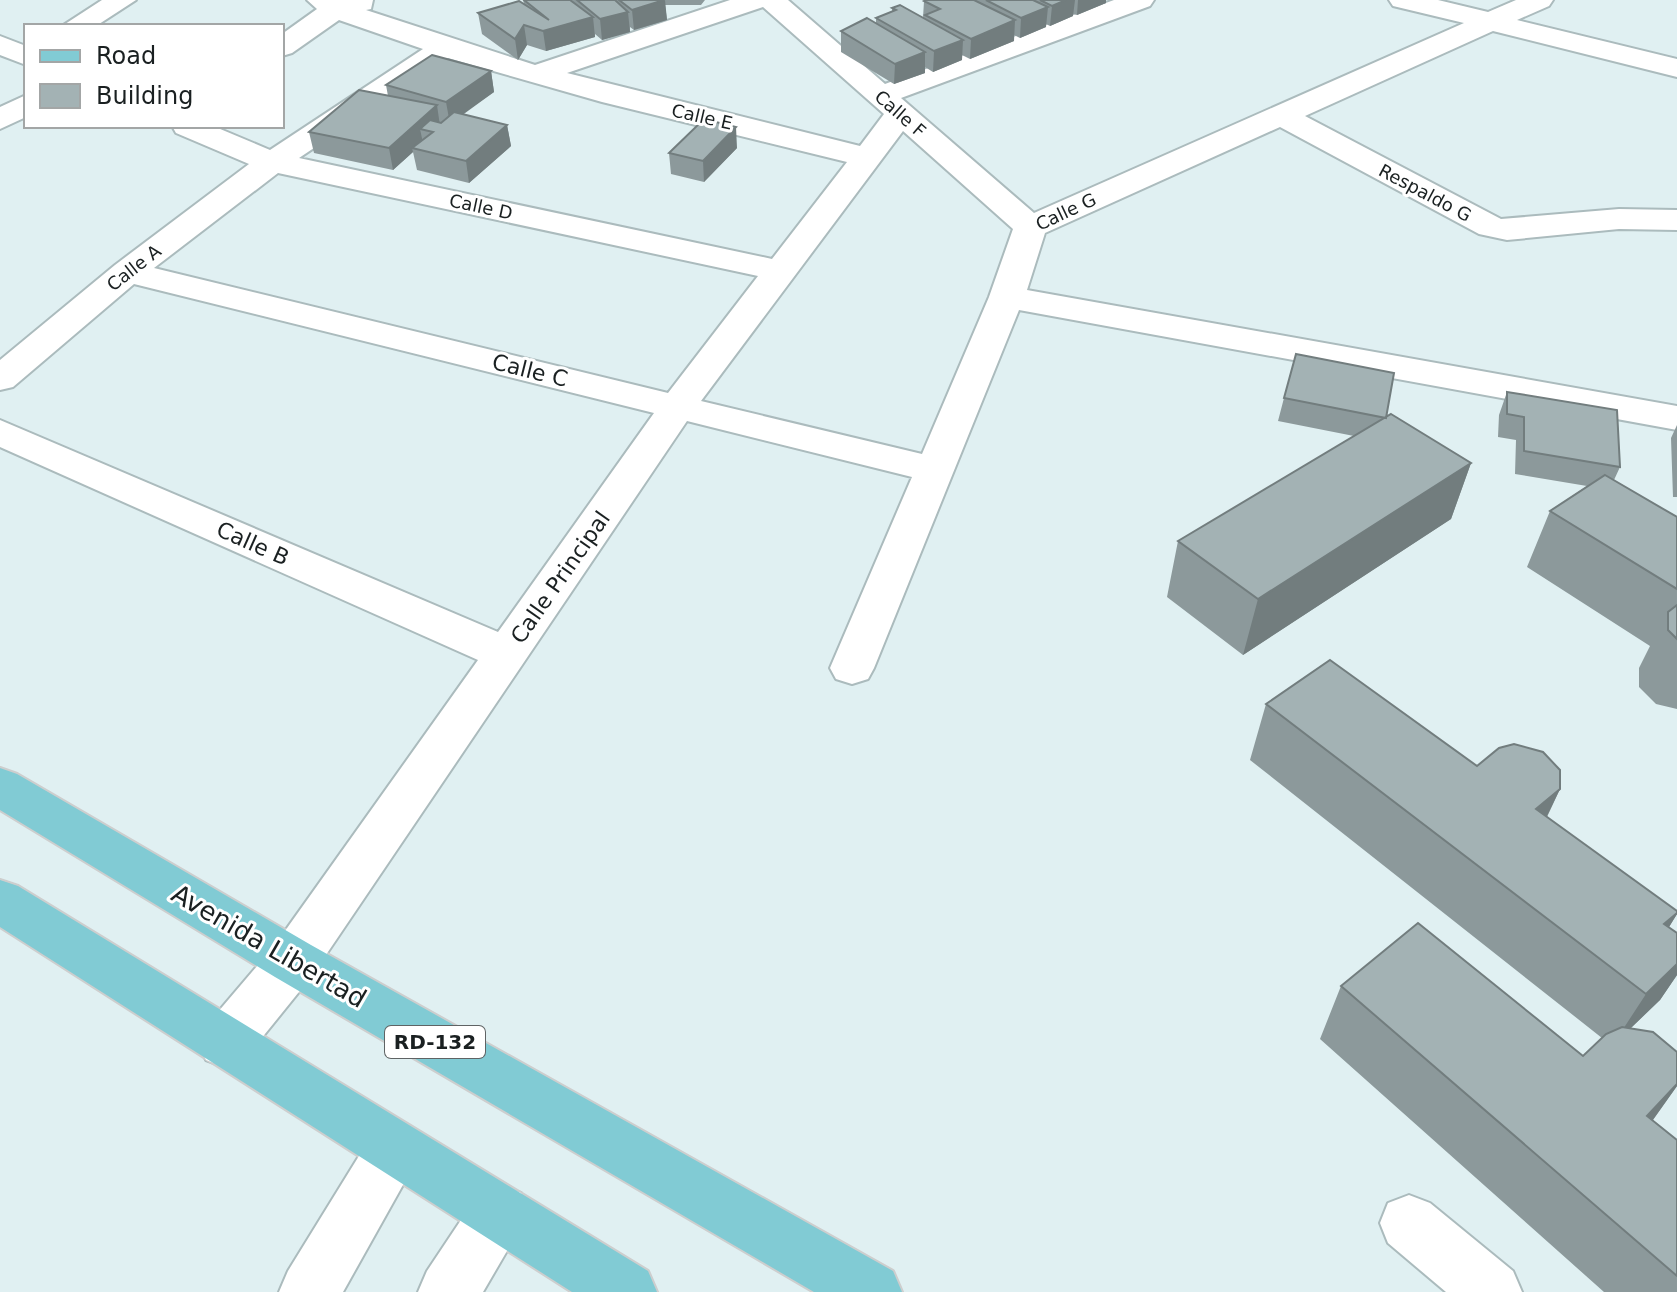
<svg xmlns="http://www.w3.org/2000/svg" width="1677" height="1292" font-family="'DejaVu Sans',sans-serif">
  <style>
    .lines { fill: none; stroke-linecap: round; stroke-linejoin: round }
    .minor-casing { stroke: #abbbbd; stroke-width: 4 }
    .major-casing { stroke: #cdcece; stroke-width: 4 }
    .minor { fill: #fff; fill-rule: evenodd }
    .major { fill: #81cbd4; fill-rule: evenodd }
    .wall { fill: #8c999b }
    .shaded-wall { fill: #727d7e }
    .building { fill: #a3b2b4; stroke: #727d7e; stroke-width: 2 }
    .labels { text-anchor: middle; stroke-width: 6; stroke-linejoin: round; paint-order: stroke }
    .far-street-label { font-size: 18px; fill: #1a2021; stroke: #fff }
    .shield { fill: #fff; stroke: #5f6364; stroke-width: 2 }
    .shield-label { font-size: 20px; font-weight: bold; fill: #1a2021 }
    .street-label { font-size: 22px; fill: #1a2021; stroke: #fff }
    .near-street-label { font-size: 26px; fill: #1a2021; stroke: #fff }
  </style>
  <rect width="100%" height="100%" fill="#e0f0f2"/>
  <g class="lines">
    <g class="minor-casing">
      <path id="minor" d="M102,0H136L96,26H62Z
        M307,0H373L371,9L366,10L535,65L730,0H788L885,84L1114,0H1154L1150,6L901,98L1034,213L1464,23L1393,6L1389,0H1438L1488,12L1516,0H1553L1549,6L1517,20L1677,59V77L1493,31L1305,116L1501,219L1619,209L1677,210V230L1619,229L1507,240L1479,234L1280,127L1045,233L1027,290L1677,406V430L1019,310L874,668L868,679L852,684L836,679L830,668L912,477L687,421L311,977L244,1060L225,1067L206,1060L198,1043L206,1026L275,945L478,660L0,447V420L498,632L654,413L134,284L13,387L0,390V360L115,265L249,164L176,133L172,126H213L270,150L423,49L339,20L292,53L282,56V34L317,9ZM763,7L884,114L860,146L567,73ZM448,58L602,102L847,162L772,259L299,158ZM903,131L1013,229L989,297L922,454L701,401ZM278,173L758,276L668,393L154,268Z
        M0,36L26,46V65L0,55Z
        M26,95V117L0,129V107Z
        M395,1123L415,1130L423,1149L343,1292H279L288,1271L375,1130Z
        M500,1185L521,1193L529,1213L483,1292H418L427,1271L479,1193Z
        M1409,1195L1430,1203L1513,1271L1522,1292H1446L1388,1243L1380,1223L1388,1203Z"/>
    </g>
    <g class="major-casing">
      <path id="major" d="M0,768L17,774L311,945L893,1271L902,1292H814L275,977L0,810Z
        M0,880L18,886L648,1271L657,1292H572L0,927Z"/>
    </g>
    <use href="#minor" class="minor"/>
    <use href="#major" class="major"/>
  </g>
  <path class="wall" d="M523,0H705L701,5H665L667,20L634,30L630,27V32L602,40L595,34V37L546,51L527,45L518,60L482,34L478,13L524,4Z
    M926,0H1106V3L1077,15L1073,14V16L1050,26L1046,24V27L1020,38L1014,35V41L970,59L962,55V60L933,72L925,67V73L894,84L841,52V31L876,23V18L892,12V8L923,18L924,1Z
    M491,71L494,92L462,114L507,125L511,146L469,183L417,170L413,152L393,170L314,153L309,132L388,96L386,85Z
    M737,148L704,182L671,174L669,153Z
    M1507,392L1620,467L1614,480L1677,517V709L1656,704L1639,687V668L1650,646L1527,567L1550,511L1587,486L1515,474L1516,440L1498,437L1499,415Z
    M1284,398L1386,417L1471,463L1451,519L1243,655L1167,597L1178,541L1354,436L1278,421Z
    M1677,425V497H1673L1671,438Z
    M1266,704L1560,789L1547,817L1677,914L1669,927L1677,933V975L1660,1000L1631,1028L1677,1052V1086L1653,1120L1677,1140V1292H1604L1320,1039L1341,986L1583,1056L1602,1038L1250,760Z"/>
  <path class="shaded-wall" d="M665,0L667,20L634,30L632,10Z
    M1066,0H1075L1073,16L1050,26L1052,6Z
    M1078,0H1106V3L1077,15Z
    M1048,7L1046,27L1020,38L1021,18Z
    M628,12L630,32L602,40L600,19Z
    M593,17L595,37L546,51L543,31Z
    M1015,20L1014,41L970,59L971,39Z
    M524,25L527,45L518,60L515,39Z
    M963,40L962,60L933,72L934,51Z
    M925,52V73L894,84L895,64Z
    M491,71L494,92L450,124L446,102Z
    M437,105L440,126L433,132L420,129L423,143L412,148L413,152L393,170L389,148Z
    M507,125L511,146L469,183L466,161Z
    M736,127L737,148L704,182L703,161Z
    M1471,463L1451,519L1243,655L1258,599Z
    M1560,789L1533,845L1536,809Z
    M1677,913V914L1645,966L1664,924Z
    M1677,964V975L1660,1000L1612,1046L1646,994Z
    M1677,1084V1086L1647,1128V1116Z"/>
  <path class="building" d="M524,0H570L593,17L543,31L524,25L515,39L478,13L519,1L549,20Z
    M577,0H615L628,12L600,19Z
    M619,0H664L632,10Z
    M926,0H974L1015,20L971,39L925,15L940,9L924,1Z
    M986,0H1033L1048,7L1021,18Z
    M1040,0H1066L1052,6Z
    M900,5L963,40L934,51L876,18L896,10L892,8Z
    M867,18L925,52L895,64L841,31Z
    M432,55L491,71L446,102L386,85Z
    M359,90L437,105L389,148L309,132Z
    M454,112L507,125L466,161L412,148L433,132L420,129L430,120L441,123Z
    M704,119L736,127L703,161L669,153Z
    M1296,354L1394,373L1386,418L1284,398Z
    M1507,392L1617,410L1620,467L1524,451V417L1507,414Z
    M1391,414L1471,463L1258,599L1178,541Z
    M1605,475L1677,517V589L1550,511Z
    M1677,605V639L1668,630V612Z
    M1330,660L1477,766L1499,748L1514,744L1543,752L1560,770V789L1536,809L1677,911V913L1664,924L1677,933V964L1646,994L1266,704Z
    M1418,923L1583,1056L1606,1034L1622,1027L1653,1032L1677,1052V1084L1647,1116L1677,1140V1276L1341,986Z"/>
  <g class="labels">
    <g class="far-street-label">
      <text transform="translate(900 114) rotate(41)" y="6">Calle F</text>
      <text transform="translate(702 117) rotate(13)" y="6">Calle E</text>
      <text transform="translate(1425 193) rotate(28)" y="6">Respaldo G</text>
      <text transform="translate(481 207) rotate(12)" y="6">Calle D</text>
      <text transform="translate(1066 212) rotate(-25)" y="6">Calle G</text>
      <text transform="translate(134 268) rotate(-38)" y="6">Calle A</text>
    </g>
    <rect class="shield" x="385" y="1026" width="100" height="32" rx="6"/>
    <g class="shield-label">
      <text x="435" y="1049">RD-132</text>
    </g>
    <g class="street-label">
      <text transform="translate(530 370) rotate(14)" y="8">Calle C</text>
      <text transform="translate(253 543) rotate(24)" y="8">Calle B</text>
      <text transform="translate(560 577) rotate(-55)" y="8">Calle Principal</text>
    </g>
    <g class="near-street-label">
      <text transform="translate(269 946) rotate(30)" y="9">Avenida Libertad</text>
    </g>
  </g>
  <rect x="24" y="24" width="260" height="104" fill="#ffffff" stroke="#a3a6a6" stroke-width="2"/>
  <rect x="40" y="50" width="40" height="12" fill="#81cbd4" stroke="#a3a6a6" stroke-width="2"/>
  <text x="96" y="64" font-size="24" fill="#1a2021">Road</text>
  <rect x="40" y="84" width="40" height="24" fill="#a3b2b4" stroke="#a3a6a6" stroke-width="2"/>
  <text x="96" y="104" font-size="24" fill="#1a2021">Building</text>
</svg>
